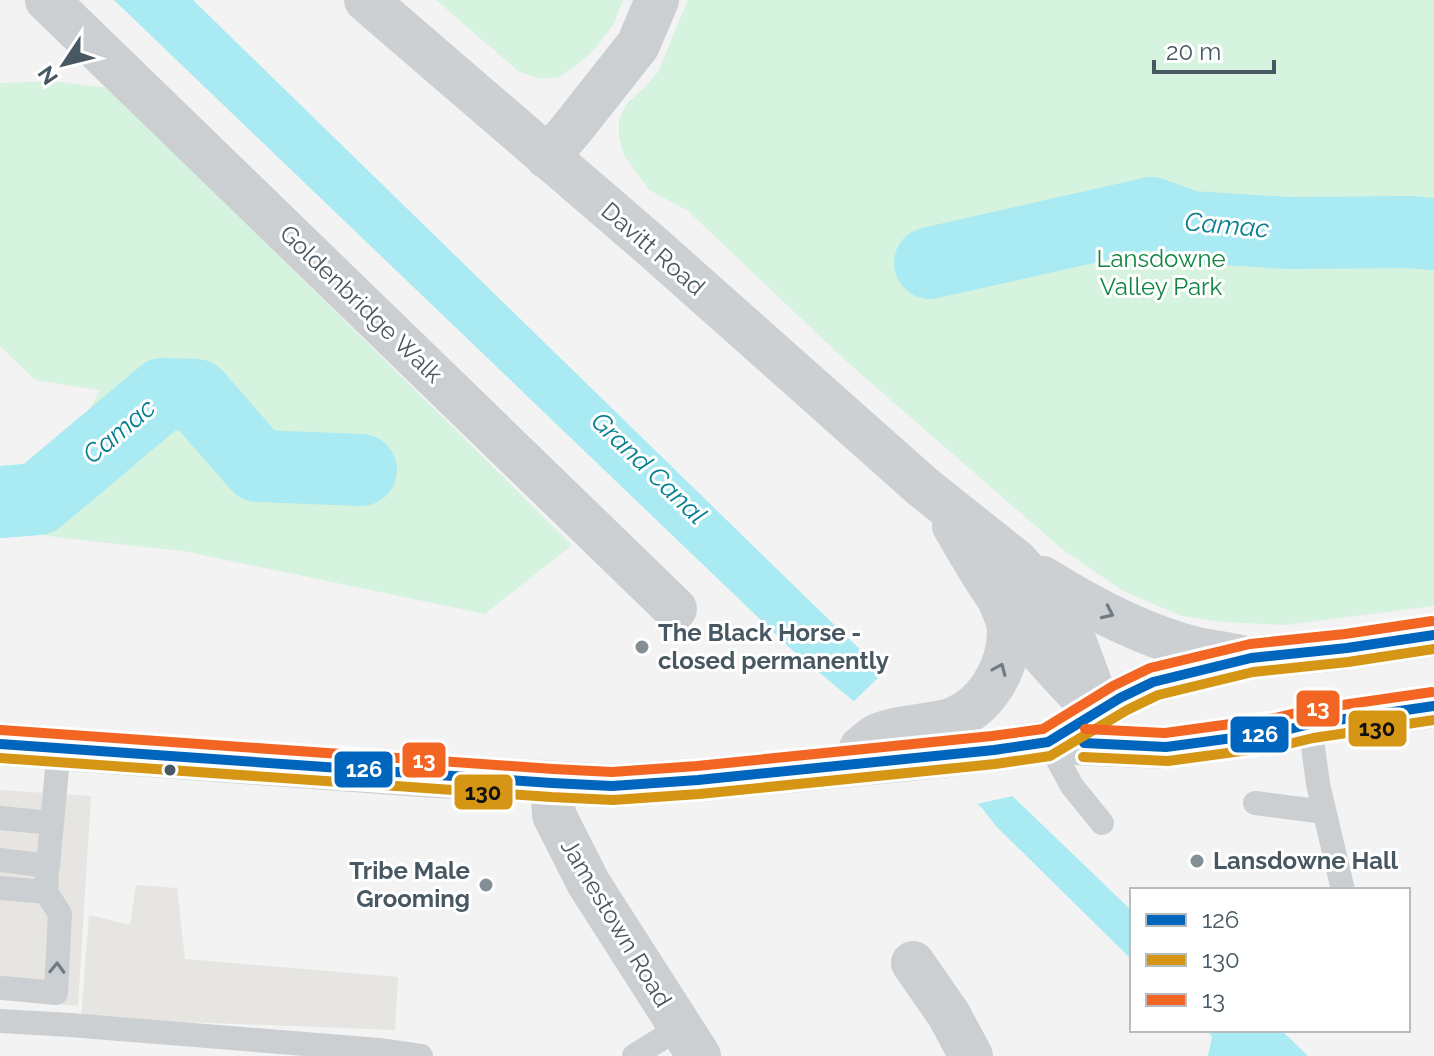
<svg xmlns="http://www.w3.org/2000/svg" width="1434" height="1056" font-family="Raleway,sans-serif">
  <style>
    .commercial { fill: #e7e5e2 }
    .green { fill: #d6f3df }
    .water { fill: #a9eaf3 }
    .pier { fill: #f3f3f3 }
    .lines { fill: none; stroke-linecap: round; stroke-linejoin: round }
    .river { stroke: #a9eaf3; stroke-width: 72 }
    .lane { stroke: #cccfd2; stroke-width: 24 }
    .street { stroke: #cccfd2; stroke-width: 44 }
    .secondary { stroke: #cdd0d3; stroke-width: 44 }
    .bus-1-casing { stroke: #fff; stroke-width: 16 }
    .bus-2-casing { stroke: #fff; stroke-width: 16 }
    .bus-3-casing { stroke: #fff; stroke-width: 16 }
    .bus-1 { stroke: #0065bd; stroke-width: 10 }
    .bus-2 { stroke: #d49614; stroke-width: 10 }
    .bus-3 { stroke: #f26522; stroke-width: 10 }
    .oneway { stroke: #707c84 }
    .poi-dot { fill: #848e95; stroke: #fff; stroke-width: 3 }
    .bus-dot { fill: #485862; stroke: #fff; stroke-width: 3 }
    .labels { text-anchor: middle; stroke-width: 6; stroke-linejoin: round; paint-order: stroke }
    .street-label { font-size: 24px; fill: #485862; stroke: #fff }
    .park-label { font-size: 24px; fill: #108540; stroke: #fff }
    .poi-label { font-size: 24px; font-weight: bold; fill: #485862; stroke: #fff; text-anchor: start }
    .water-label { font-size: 26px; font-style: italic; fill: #058090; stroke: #fff }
    .line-badge { stroke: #fff; stroke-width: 3 }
    .badge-label { font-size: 22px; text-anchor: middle; font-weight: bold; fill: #fff }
    .pale-badge-label { font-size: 22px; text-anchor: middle; font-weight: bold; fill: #111 }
  </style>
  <rect width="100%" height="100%" fill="#f3f3f3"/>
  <path class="commercial" d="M0,790L91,796L78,1006L0,1000Z
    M136,885L177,888L185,959L398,977L395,1030L81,1018L89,915L130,925Z"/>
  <path class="green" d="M436,0H623L613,25L595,49L577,65L559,77L540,79L518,71Z
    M688,0H1434V606L1285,625L1222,622L1182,616L1123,591L1062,549L847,362L688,211L649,190L624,155L619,137V119L627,103L644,88L658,72Z
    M52,81L109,88L572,545L485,614L183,551L71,539L0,529V473L92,460L82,424L100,390L35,380L0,346V83Z"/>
  <path class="water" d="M114,0H193L820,611L1132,911V960L996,826L982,808L791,649Z
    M1207,1030H1281L1308,1056H1208L1212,1037Z"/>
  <path class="pier" d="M886,670L1014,794L1013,796L972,805L851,704Z"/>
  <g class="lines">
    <path class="river" d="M930,263L1151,213L1190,227L1288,233L1410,232L1434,234
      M0,502L38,499L163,394L196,395L258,466L361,470"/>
    <path class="lane" d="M1310,724L1318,784L1343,890
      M1048,742L1072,786L1102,823
      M1255,803L1324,812
      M0,818L52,823L59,747
      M0,860L48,866L52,823
      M0,888L46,892L47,877
      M4,988L56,993L60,914L46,892
      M0,1021L70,1025L379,1050L421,1056
      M634,1056L661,1039L678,1025"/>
    <path class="street" d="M47,0L675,609
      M547,157L570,131L638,45L657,0
      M552,783L554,815L589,884L699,1056
      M913,963L949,1015L971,1056"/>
    <path class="secondary" d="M366,0L653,247L923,487L1016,561L1058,607L1069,626L1093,691L1097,712L1083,732L1060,742
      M954,526C969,551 983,577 1000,600C1028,640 1060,675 1094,709
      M1043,578C1089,607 1144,636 1197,649C1212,652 1227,654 1241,657
      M1074,727L1120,698L1153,682L1251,658L1347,648L1434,635
      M0,744L421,775L612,786L698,780L901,760L994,750L1048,742L1166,747L1278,732L1310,724L1434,706
      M861,748C866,744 871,739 876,736C894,727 930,726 950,720C986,708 1009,668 1009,631C1009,621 1004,611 1000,602"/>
    <g class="bus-1-casing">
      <path id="bus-1" d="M1084,743L1166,747L1278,732L1310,724L1434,706
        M0,744L552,783L612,786L698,780L994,750L1048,742L1120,698L1153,682L1251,658L1347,648L1434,635"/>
    </g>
    <g class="bus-2-casing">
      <path id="bus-2" d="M1083,757L1168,761L1280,746L1313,738L1434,720
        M0,758L551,797L613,800L699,794L995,764L1050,756L1127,710L1158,695L1253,672L1348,662L1434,649"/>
    </g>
    <g class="bus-3-casing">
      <path id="bus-3" d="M1085,729L1165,733L1275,718L1308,710L1432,692
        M1,730L553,769L612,772L697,766L992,736L1043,729L1113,686L1150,668L1250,644L1345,634L1432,621"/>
    </g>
    <use href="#bus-1" class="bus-1"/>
    <use href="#bus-2" class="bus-2"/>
    <use href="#bus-3" class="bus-3"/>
  </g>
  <defs><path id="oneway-chevron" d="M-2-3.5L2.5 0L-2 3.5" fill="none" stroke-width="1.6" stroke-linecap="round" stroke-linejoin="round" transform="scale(2)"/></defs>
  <g class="oneway">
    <use href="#oneway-chevron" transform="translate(1108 613) rotate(25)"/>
    <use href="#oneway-chevron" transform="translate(1000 669) rotate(-67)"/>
    <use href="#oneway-chevron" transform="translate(57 968) rotate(-88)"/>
  </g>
  <g class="poi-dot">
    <circle cx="642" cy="647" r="8"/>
    <circle cx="1197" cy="861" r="8"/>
    <circle cx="486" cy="885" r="8"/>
  </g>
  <circle class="bus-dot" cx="170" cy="770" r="7"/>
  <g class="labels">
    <g class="street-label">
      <text transform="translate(653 249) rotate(41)" y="8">Davitt Road</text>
      <text transform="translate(361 304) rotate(44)" y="8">Goldenbridge Walk</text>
      <text transform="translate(616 923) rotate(59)" y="8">Jamestown Road</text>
    </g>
    <g class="park-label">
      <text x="1161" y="267">Lansdowne<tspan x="1161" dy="28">Valley Park</tspan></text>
    </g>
    <g class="poi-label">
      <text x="658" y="641">The Black Horse -<tspan x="658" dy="28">closed permanently</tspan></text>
      <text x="1213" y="869">Lansdowne Hall</text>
      <text x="470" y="879" text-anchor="end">Tribe Male<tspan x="470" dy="28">Grooming</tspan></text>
    </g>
    <g class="water-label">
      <text transform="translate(1227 225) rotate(5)" y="9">Camac</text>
      <text transform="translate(119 431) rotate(-40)" y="9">Camac</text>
      <text transform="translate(649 468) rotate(44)" y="9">Grand Canal</text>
    </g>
  </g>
  <g class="line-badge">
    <rect x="1295" y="689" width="46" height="39" rx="8" fill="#f26522"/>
    <rect x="1347" y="709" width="61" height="39" rx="8" fill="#d49614"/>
    <rect x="1229" y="715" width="61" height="39" rx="8" fill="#0065bd"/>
    <rect x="401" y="741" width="46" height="38" rx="8" fill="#f26522"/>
    <rect x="333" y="750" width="61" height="39" rx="8" fill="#0065bd"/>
    <rect x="453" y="773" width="61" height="38" rx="8" fill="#d49614"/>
  </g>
  <g class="badge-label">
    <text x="1318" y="716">13</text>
    <text x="1260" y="742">126</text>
    <text x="424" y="768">13</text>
    <text x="364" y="777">126</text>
  </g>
  <g class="pale-badge-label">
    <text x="1377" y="736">130</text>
    <text x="483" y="800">130</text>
  </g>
  <rect x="1130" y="888" width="280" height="144" fill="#ffffff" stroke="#b6bcc0" stroke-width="2"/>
  <rect x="1146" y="914" width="40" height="12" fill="#0065bd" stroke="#b6bcc0" stroke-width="2"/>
  <text x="1202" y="928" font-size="24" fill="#485862">126</text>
  <rect x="1146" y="954" width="40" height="12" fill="#d49614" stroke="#b6bcc0" stroke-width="2"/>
  <text x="1202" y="968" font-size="24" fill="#485862">130</text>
  <rect x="1146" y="994" width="40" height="12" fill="#f26522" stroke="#b6bcc0" stroke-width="2"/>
  <text x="1202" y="1008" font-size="24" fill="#485862">13</text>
  <g transform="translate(64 64) rotate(235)" stroke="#ffffff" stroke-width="6" paint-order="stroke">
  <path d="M0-6L14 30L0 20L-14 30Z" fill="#485862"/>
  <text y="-12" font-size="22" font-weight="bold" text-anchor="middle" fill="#485862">N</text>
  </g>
  <path d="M1154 60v12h120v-12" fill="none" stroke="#485862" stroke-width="4"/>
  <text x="1166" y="60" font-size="24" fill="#485862" stroke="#ffffff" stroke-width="6" paint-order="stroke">20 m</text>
</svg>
